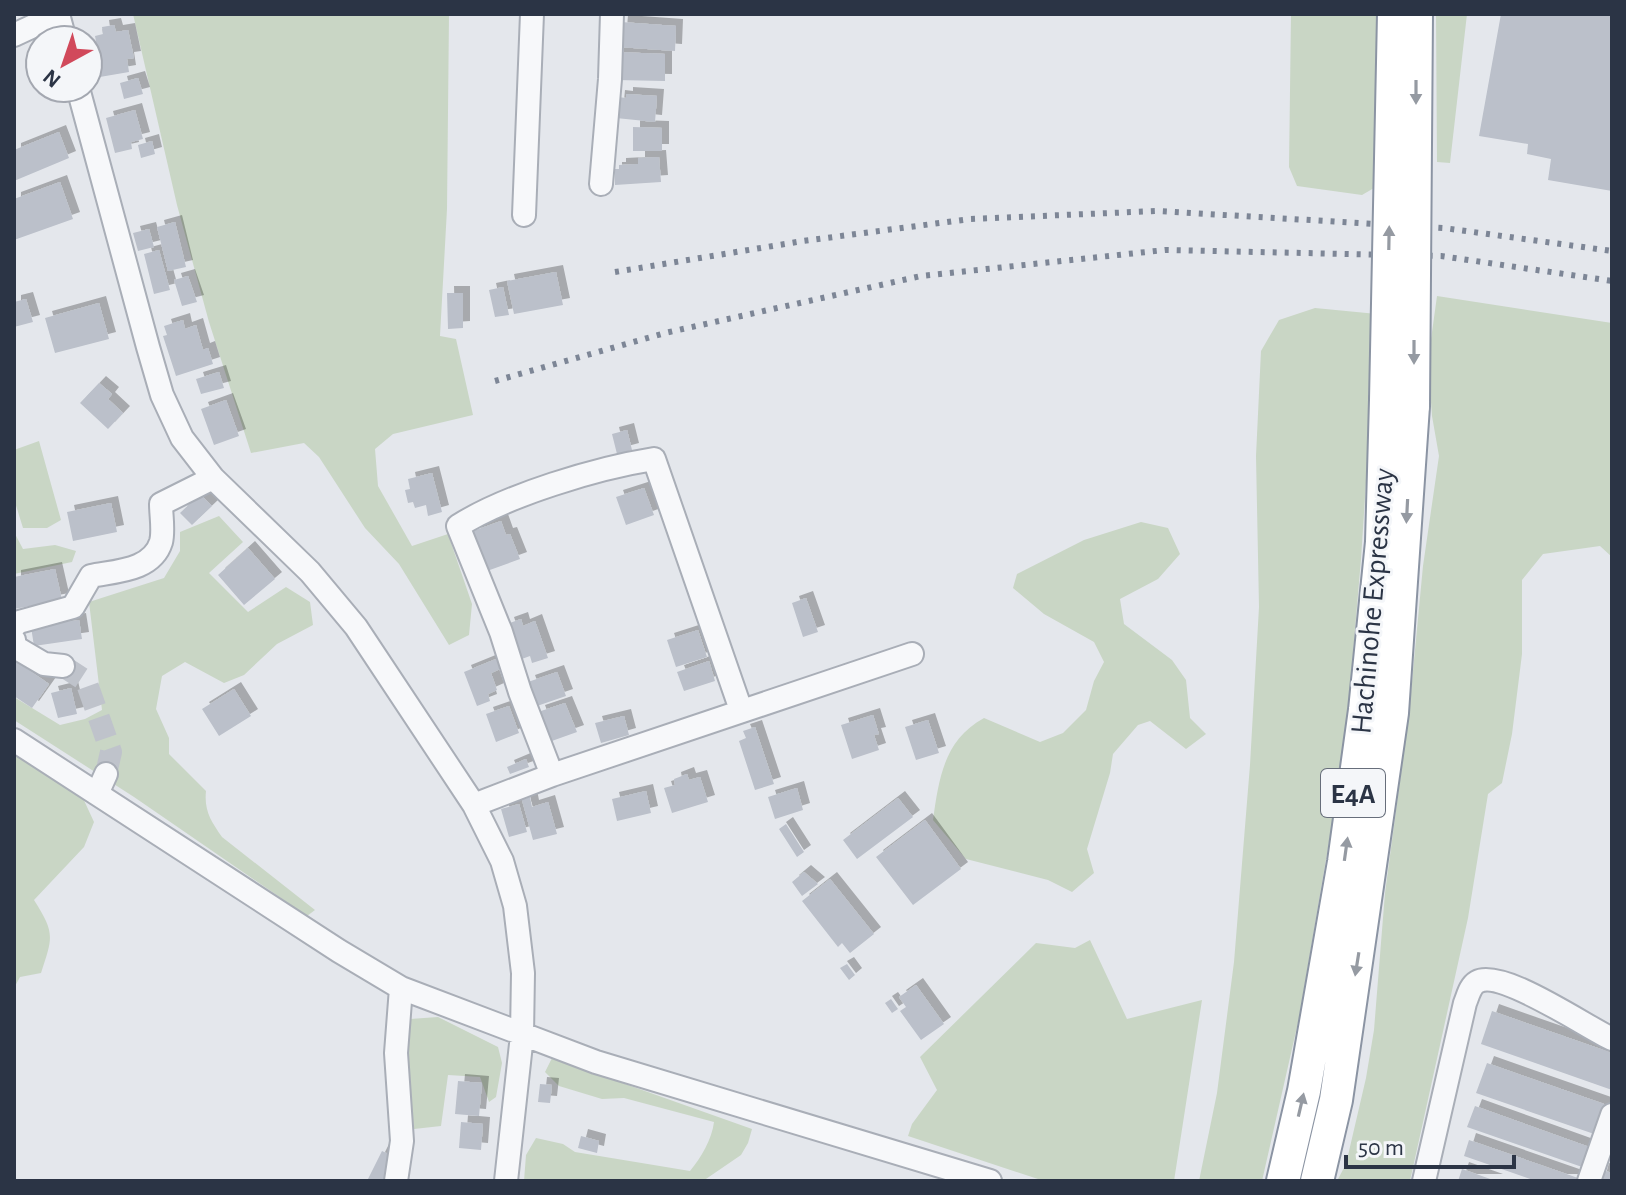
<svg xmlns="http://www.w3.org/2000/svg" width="1626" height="1195" font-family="'Alegreya Sans',sans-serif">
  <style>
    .green { fill: #c9d6c5 }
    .building { fill: #bbc0ca; filter: url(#shadow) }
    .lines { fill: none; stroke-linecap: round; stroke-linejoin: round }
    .minor-tunnel { stroke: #bfc3cb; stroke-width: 22; stroke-dasharray: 22 11; stroke-linecap: butt }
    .minor-casing { stroke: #a9aeb7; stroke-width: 26 }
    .highway-casing { stroke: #8b94a3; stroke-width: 36 }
    .minor { stroke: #f7f8fa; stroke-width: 22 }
    .highway { stroke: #fff; stroke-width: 32 }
    .rail { stroke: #7d8696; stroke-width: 6; stroke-dasharray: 4 8; stroke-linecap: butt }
    .highway-bridge-casing { stroke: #8b94a3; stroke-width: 36; stroke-linecap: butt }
    .highway-bridge { stroke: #fff; stroke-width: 32 }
    .oneway { fill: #959aa2 }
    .labels { text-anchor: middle; stroke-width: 6; stroke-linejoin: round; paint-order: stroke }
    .shield { fill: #f4f6f9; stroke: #676e7b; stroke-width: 2 }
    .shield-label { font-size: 28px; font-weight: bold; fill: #2b3445 }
    .street-label { font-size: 30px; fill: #2b3445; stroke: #f4f6f9 }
  </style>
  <defs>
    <filter id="shadow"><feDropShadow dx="7" dy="-7" stdDeviation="0" flood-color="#0004"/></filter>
  </defs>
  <rect width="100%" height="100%" fill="#e4e7ec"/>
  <path class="green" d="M133,14H449L447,209L440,336L456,339L473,415L393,434L375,449L378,486L412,546L448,534L472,604L469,635L449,645L399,564L365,528L319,457L304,443L251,453L209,322L177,205Z
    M1291,14H1382L1374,188L1362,195L1297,186L1289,167Z
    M1436,14H1467L1450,163L1437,162Z
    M1437,296L1612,323V557L1600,546L1543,554L1522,580V654L1512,734L1502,783L1488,794L1468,918L1410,1181H1337L1346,1164L1366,1078L1374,1030L1385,893L1409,713L1423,566L1439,456L1432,416L1428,361Z
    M1315,308L1377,314L1361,559L1345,748L1299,1018L1262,1181H1199L1217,1093L1234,962L1250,765L1259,607L1256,456L1261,351L1279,320Z
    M39,441L61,520L47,528H23L14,499V450Z
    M219,516L243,542L209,573L248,612L286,587L310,602L313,625L277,644L244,675L224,683L185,662L162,676L156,709L169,738V754L206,791C204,811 211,821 222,837L315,910L307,916L134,797L14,720V697L60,725L85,719L102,710L89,602L164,578L180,551V532Z
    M1141,522L1168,528L1180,554L1158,579L1120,599L1124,624L1172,660L1186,680L1190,718L1206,734L1186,749L1150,721L1138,725L1113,754L1110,773L1087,849L1094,873L1072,892L1048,880L966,859L933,820C939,778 944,740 984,718L1040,742L1063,733L1086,710L1094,681L1104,662L1094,642L1044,614L1013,588L1017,574L1084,540Z
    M14,532L23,549L55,545L76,551L72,562L14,574Z
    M14,753L82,796L94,822L84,847L34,900C55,933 53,937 41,973L20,977L14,988Z
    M1090,940L1127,1019L1202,1000L1174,1181H1044L908,1136L912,1124L937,1090L920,1057L1036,943L1075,948Z
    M438,1017L498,1047L502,1063L496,1097L489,1102L480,1077L448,1075L441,1126L414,1129L407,1077L410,1019Z
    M552,1058L752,1129L748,1143L741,1155L703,1181H524L526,1155L536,1138L563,1144L575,1152L690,1171C701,1158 712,1139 714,1122L624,1098L602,1099L559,1086L545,1072Z"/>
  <path class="building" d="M1501,14H1612V191L1548,180L1551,159L1527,154L1528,144L1479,136Z
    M621,22L676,26L675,51L619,47Z
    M114,25L116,32L128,30L134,58L127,59L129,72L94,78L89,49L97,47L95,36L103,34L102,27Z
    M617,52L665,54V81L616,80Z
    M138,78L143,94L124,99L120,83Z
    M626,94L657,96L655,122L616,118L618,97L626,98Z
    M135,110L143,139L131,142L132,149L115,153L106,118Z
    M633,127L662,128V151H633Z
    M59,132L69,158L14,181V150Z
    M152,141L155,154L141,158L138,145Z
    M659,157L661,182L615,185V169H619V165L638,164V158Z
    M60,182L73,219L14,240V199Z
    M175,222L186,267L168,271L157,227Z
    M149,229L154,247L138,251L133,233Z
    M159,250L170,290L154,294L144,254Z
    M556,272L563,305L514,314L507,281Z
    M188,276L197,302L182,306L174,280Z
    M503,287L509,315L495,317L489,290Z
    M447,293H463V328L448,329Z
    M26,299L33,322L14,327V302Z
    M99,303L109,339L55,353L45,318Z
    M183,320L185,329L196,325L203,350L208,348L213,364L176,376L163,336L167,335L164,326Z
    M219,372L224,388L201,394L196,379Z
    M99,383L112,394L108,399L123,413L108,429L80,403Z
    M226,400L239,436L214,445L201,409Z
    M627,430L632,450L617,454L612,434Z
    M432,473L442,512L428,516L426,505L415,508L413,502L408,503L405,490L410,489L408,479Z
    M644,488L654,515L626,525L616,497Z
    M200,494L212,506L192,525L180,513Z
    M111,503L117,532L73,541L67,512Z
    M501,521L506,535L510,534L520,559L487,571L473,531Z
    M248,548L275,579L244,605L218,575Z
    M55,569L62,600L14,609V577Z
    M806,598L818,632L803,637L792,603Z
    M521,619L523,626L535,621L548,658L532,663L530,656L519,660L507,624Z
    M79,620L82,639L34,646L31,627Z
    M698,630L707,657L676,667L667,640Z
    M496,659L500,669L491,673L497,690L488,694L490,701L477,706L464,672Z
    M14,660L49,684L32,708L14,696Z
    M709,661L715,681L684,691L677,672Z
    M557,672L566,696L537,706L528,682Z
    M71,688L77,714L58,718L51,693Z
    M234,689L251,716L219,736L202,709Z
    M565,703L577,732L549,742L538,712Z
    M509,706L519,733L496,742L486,714Z
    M873,715L879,734L874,735L879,750L852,759L841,725Z
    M624,716L629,735L601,743L595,723Z
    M928,720L939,753L916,760L905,727Z
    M755,727L774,784L755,790L739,741L746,738L743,731Z
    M526,759L529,767L510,774L507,767Z
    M687,774L689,780L700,777L708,802L672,813L664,788L675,785L674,779Z
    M797,788L803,810L775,819L768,797Z
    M646,791L651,813L617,821L612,799Z
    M530,797L532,807L548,802L557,834L533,840L522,800Z
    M898,798L913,817L857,859L843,840Z
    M519,804L527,832L509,837L501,809Z
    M925,820L961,869L913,905L876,857Z
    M786,824L804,852L797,857L779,829Z
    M804,872L818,884L802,896L792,882Z
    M830,879L874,934L850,953L842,943L838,947L802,901Z
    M847,964L855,975L849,980L840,968Z
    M916,985L944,1024L921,1040L900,1011L906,1007L899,997Z
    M891,999L898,1009L892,1013L885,1003Z
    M1492,1011L1612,1053V1090L1481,1044Z
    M1487,1063L1607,1105L1597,1135L1476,1093Z
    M458,1081L482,1083L479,1116L455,1114Z
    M540,1084L552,1085L550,1103L538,1102Z
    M1475,1106L1592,1148L1585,1168L1467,1127Z
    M461,1122L483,1124L481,1150L459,1148Z
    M581,1136L599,1141L597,1153L578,1148Z
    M1469,1140L1578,1178L1577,1181H1536L1464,1156Z
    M382,1151L397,1158L385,1181H371L368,1179Z
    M1462,1169L1496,1181H1458Z
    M1602,1170L1612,1173V1181H1599Z"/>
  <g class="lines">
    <path class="minor-tunnel" d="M63,666L86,681L111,752L106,774"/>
    <g class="minor-casing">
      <path id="minor" d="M58,14L65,40
        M14,35L59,14
        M78,88L148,347L162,395L182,438L213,478L310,572L356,627L474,805L502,861L515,906L523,973L522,1035L506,1181
        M601,184L610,79L612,14
        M524,215L532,14
        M14,626L19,622L73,607L91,576C115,571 152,571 161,542C164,531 161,515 161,504L213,478
        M14,640L15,647L44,664L63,666
        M14,740L339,951L401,988L596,1062L990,1181
        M552,775L520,692L501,632L458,526C507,495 597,468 654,459L741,710
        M97,794L106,774
        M474,805L552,775L912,654
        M396,1181L402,1141L396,1053L401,988
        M1424,1181L1465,1003C1468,996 1470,986 1477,982C1501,968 1586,1027 1612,1039
        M1589,1181L1612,1115"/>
    </g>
    <g class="highway-casing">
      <path id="highway" d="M1283,1181L1304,1091L1344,862L1365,710L1382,542L1386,400
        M1317,1181L1336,1100L1392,713L1413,406"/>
    </g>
    <use href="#minor" class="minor"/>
    <use href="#highway" class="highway"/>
    <path class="rail" d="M615,272L803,241L970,219L1157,211L1444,228L1612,251
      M495,381L665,333L921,276L1165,250L1441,256L1612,281"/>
    <g class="highway-bridge-casing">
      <path id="highway-bridge" d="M1386,400L1394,14
        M1413,406L1416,14"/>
    </g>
    <use href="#highway-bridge" class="highway-bridge"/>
  </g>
  <defs><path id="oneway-solid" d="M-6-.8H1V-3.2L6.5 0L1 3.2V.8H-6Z" transform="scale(2)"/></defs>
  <g class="oneway">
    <use href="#oneway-solid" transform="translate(1416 92) rotate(90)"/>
    <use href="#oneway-solid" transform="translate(1389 238) rotate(-89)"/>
    <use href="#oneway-solid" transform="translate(1414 352) rotate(90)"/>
    <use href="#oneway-solid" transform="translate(1407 511) rotate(93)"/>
    <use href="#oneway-solid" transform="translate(1346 849) rotate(-82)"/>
    <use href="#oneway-solid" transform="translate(1357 964) rotate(99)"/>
    <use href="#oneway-solid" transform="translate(1301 1105) rotate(-77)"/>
  </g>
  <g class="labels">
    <rect class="shield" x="1321" y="769" width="64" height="48" rx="6"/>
    <g class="shield-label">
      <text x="1353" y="803">E4A</text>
    </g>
    <g class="street-label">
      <text transform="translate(1372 601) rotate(-85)" y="10">Hachinohe Expressway</text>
    </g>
  </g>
  <rect width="1626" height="1195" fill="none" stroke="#2b3445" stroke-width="32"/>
  <g transform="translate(64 64) rotate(220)"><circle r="38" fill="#f4f6f9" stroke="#a4a8b1" stroke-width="2"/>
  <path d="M0-6L14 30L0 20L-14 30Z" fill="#d1495b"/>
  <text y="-12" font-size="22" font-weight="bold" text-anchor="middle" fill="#2b3445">N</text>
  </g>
  <path d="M1346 1155v12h168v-12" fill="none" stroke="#2b3445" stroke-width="4"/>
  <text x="1358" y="1155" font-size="24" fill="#2b3445" stroke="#f4f6f9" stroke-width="6" paint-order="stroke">50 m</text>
</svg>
